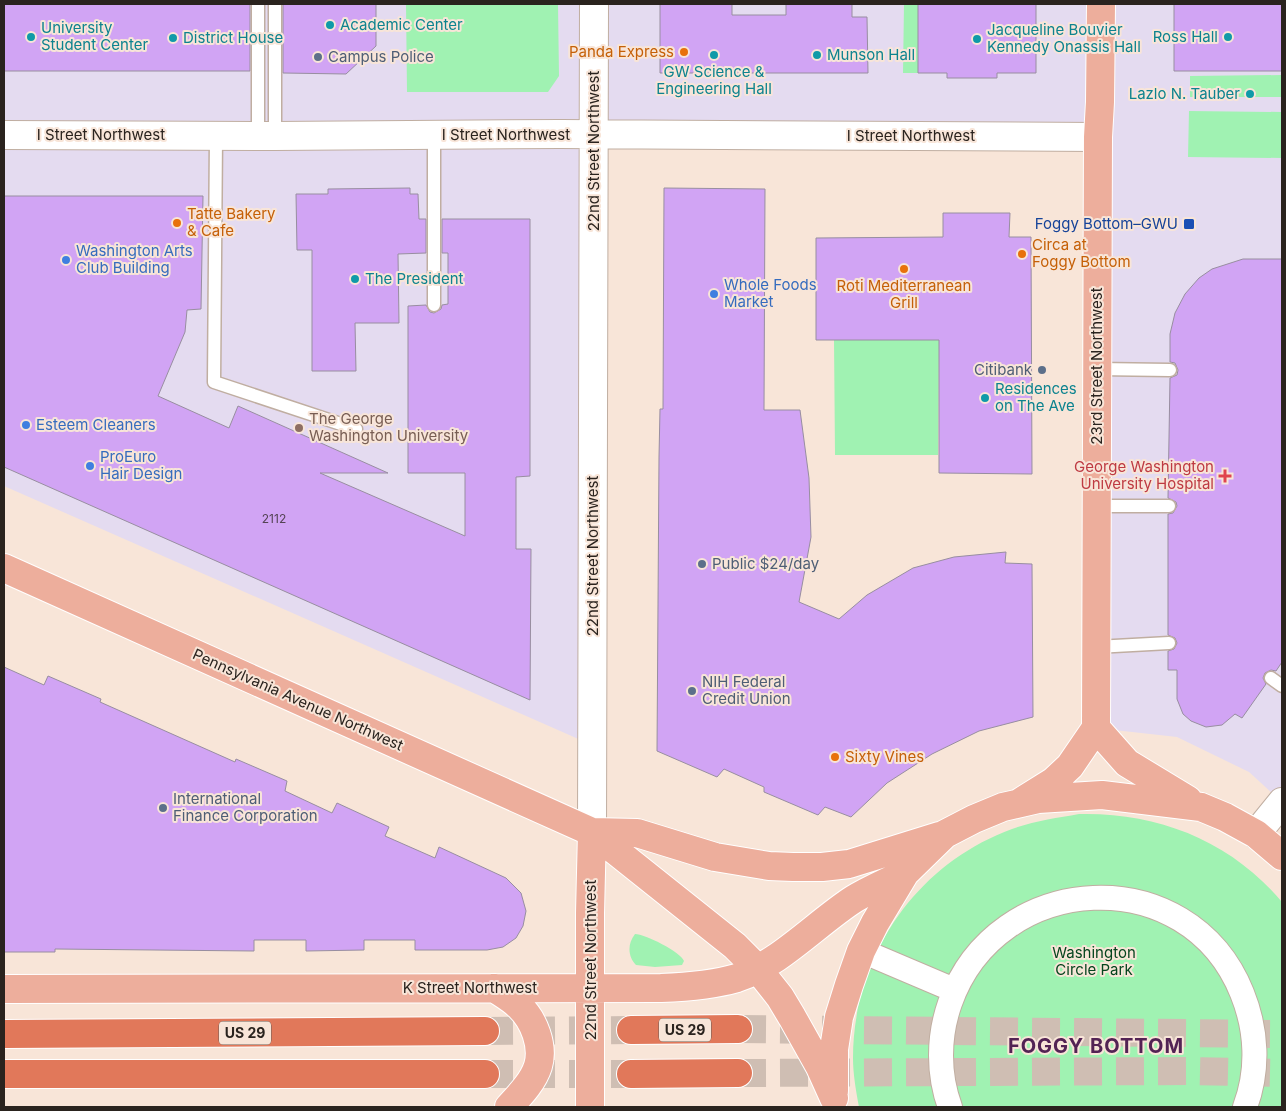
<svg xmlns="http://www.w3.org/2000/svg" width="1286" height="1111" font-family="Inter,sans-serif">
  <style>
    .education { fill: #e4dbf0 }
    .green { fill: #a0f2b2 }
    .building { fill: #d1a4f4; stroke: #988ea0 }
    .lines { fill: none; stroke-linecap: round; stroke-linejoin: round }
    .highway-tunnel { stroke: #cfbeb3; stroke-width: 28; stroke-dasharray: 28 14; stroke-linecap: butt }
    .lane-casing { stroke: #c0aea1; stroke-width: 15 }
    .street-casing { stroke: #c0aea1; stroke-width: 26 }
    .secondary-casing { stroke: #c0aea1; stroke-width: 30 }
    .primary-casing { stroke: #fff; stroke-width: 30 }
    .highway-casing { stroke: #fff; stroke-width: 30 }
    .lane { stroke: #fff; stroke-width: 12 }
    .street { stroke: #fff; stroke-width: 24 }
    .secondary { stroke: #fff; stroke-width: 28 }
    .primary { stroke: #edae9c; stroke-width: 28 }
    .highway { stroke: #e1785a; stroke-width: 28 }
    .culture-dot { fill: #0f9aa8; stroke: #f8e5d8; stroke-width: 2 }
    .food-dot { fill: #e8710a; stroke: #f8e5d8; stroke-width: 2 }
    .service-dot { fill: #5c6f8a; stroke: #f8e5d8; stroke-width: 2 }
    .transit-dot { fill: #1a4fb4; stroke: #f8e5d8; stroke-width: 2 }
    .shop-dot { fill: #3f7fe0; stroke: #f8e5d8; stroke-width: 2 }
    .education-dot { fill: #8d6e63; stroke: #f8e5d8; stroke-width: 2 }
    .health-dot { fill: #e0444e; stroke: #f8e5d8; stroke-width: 2 }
    .labels { text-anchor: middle; stroke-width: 4; stroke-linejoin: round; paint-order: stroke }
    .number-label { font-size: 12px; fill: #544354 }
    .shield { fill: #f8e5d8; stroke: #685d56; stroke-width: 1 }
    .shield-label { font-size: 14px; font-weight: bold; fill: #2a231e }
    .culture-label { font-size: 15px; fill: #0d838f; stroke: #f8e5d8; text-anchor: start }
    .food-label { font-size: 15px; fill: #c56008; stroke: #f8e5d8; text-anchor: start }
    .service-label { font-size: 15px; fill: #4e5e75; stroke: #f8e5d8; text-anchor: start }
    .street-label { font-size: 15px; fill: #2a231e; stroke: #f8e5d8 }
    .transit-label { font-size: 15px; fill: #164399; stroke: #f8e5d8; text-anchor: end }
    .shop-label { font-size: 15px; fill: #366cbe; stroke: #f8e5d8; text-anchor: start }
    .education-label { font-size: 15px; fill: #785e54; stroke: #f8e5d8; text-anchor: start }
    .health-label { font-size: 15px; fill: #be3a42; stroke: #f8e5d8; text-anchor: end }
    .park-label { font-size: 15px; fill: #05451e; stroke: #f8e5d8 }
    .district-label { font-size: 20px; font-weight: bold; letter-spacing: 1px; fill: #532354; stroke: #f8e5d8 }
  </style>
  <rect width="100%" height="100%" fill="#f8e5d8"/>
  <path class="education" d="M4,4H1282V802L1249,772L1177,737L1096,728L1098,137L595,135L592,745L4,486Z"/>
  <path class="green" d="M406,4H558L559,76L548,92H407Z
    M904,4H918V73H903Z
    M1282,75V97H1190V76Z
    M1189,111L1282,112V158L1188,157Z
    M834,340H939L938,455H835Z
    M1079,814C1158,812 1231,841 1282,902V1107H859C856,1091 853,1074 853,1058C853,956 916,864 1012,829C1034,821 1057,818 1079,814Z
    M635,934C645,934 681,952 684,961L682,965L655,967L636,965C628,957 627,944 635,934Z"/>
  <path class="building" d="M4,4H250V71H4Z
    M283,4H376V46L346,74L283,73Z
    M660,4H732V15H786V4H852V17H867L868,73H660Z
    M918,4H1036V73H997V78H947V73H918Z
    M1174,4H1282V71H1174Z
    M410,188V194H418L419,219H426V253L398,254L399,323H355L356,371H312V250H297L296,194H328V189Z
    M664,188L765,189L764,410H800L809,478L811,537L799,602L839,619L867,595L913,568L954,557L1006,552L1005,563L1032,564L1033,717L979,731L932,754L887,783L851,817L825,807L818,815L764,792V787L724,769L717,777L657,751L659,457L660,409H663Z
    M4,196H203L201,309L187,310L185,332L158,396L229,428L238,406L388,473H320L465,536V473H408V306L426,305L430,312L434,313L441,309L442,305L448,304V253H442V219H530V476L516,477V549H531L530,700L4,467Z
    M943,213H1010L1009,237H1031L1032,474L939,473V340H816V238L943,237Z
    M1243,259H1282V662L1276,671L1271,670L1265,673L1263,678L1266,684L1242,718L1235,714L1222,725L1206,727L1191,721L1183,714L1177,699V670H1168V651L1174,649L1177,643L1175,638L1168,635V514L1173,513L1177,506L1176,502L1168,498L1170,378L1177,375L1178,370L1175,363L1170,362V334L1175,313L1185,294L1199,278L1212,269Z
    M4,667L44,685L48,676L101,699L100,702L235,762L236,759L287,781L285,791L332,813L337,803L389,827L385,836L435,858L439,847L506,878L521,893L526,911L523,926L516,938L503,947L487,950H415V940H364V950L306,951V940H254V951L55,949V952H4Z"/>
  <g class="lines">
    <path class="highway-tunnel" d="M738,1029L1282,1034
      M485,1031L631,1030
      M738,1073L1192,1071L1282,1073
      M485,1074H631"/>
    <g class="lane-casing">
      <path id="lane" d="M275,4V136
        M434,135V305
        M216,136L214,382L356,429
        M258,136V4
        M1097,369L1170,370
        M1097,506H1169
        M1096,647L1169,643
        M1271,678L1282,686"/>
    </g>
    <g class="street-casing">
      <path id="street" d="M874,956L954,990
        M950,1107C938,1074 938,1037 950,1003C997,870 1188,859 1242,993C1257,1030 1259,1070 1245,1107"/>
    </g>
    <g class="secondary-casing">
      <path id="secondary" d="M4,135L275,136L560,134L1098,137
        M592,832L594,4
        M1256,834L1282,802"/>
    </g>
    <g class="primary-casing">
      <path id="primary" d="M4,568L592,832L735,946L757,968L780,997L792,1017L820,1067L834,1098
        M1096,728L1127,763L1188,800
        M1019,803L1054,781L1070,766L1096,728L1098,137L1100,102L1101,4
        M592,832L637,833L715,857L769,866L793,867H822L849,864L939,836
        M494,988C503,994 512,999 519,1006C534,1020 544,1046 538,1066C533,1082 519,1096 509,1107
        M4,989L661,988C686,987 713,985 737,978C778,965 818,922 854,899C870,889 888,882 905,873
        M834,1091V1049L839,1017L849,985L861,951L875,923L905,873L945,834L974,819L1003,807L1038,799L1102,795L1201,807L1225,817L1256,834L1282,856
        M590,1107V913L592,832"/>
    </g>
    <g class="highway-casing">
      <path id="highway" d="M631,1030L738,1029
        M4,1034L485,1031
        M4,1074H485
        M631,1074L738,1073"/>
    </g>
    <use href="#lane" class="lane"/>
    <use href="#street" class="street"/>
    <use href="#secondary" class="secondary"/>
    <use href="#primary" class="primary"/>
    <use href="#highway" class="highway"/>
  </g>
  <g class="culture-dot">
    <circle cx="330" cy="25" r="5"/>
    <circle cx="31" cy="37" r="5"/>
    <circle cx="1228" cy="37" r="5"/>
    <circle cx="173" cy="38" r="5"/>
    <circle cx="977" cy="39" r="5"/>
    <circle cx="714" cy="55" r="5"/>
    <circle cx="817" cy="55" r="5"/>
    <circle cx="1250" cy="94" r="5"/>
    <circle cx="355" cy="279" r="5"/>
    <circle cx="985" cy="398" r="5"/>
  </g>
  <g class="food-dot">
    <circle cx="684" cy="52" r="5"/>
    <circle cx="177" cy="223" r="5"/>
    <circle cx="1022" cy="254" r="5"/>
    <circle cx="904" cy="269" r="5"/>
    <circle cx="835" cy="757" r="5"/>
  </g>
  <g class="service-dot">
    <circle cx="318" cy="57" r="5"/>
    <circle cx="1042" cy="370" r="5"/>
    <circle cx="702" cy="564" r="5"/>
    <circle cx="692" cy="691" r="5"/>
    <circle cx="163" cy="808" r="5"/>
  </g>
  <rect class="transit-dot" x="1183" y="218" width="12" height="12" rx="2.5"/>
  <g class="shop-dot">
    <circle cx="66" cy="260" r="5"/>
    <circle cx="714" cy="294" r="5"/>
    <circle cx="26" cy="425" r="5"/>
    <circle cx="90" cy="466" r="5"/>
  </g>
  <circle class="education-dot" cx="299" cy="428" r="5"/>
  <path class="health-dot" d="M1222.5 468.5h5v5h5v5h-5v5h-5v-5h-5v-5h5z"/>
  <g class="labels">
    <g class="number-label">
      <text x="274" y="523">2112</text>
    </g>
    <g class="shield">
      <rect x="659" y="1018.5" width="52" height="23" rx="4"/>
      <rect x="219" y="1021.5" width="52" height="23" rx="4"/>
    </g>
    <g class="shield-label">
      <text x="685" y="1035">US 29</text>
      <text x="245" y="1038">US 29</text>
    </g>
    <g class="culture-label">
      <text x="340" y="30">Academic Center</text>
      <text x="41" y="33">University<tspan x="41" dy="17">Student Center</tspan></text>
      <text x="987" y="35">Jacqueline Bouvier<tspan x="987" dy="17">Kennedy Onassis Hall</tspan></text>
      <text x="1218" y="42" text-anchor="end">Ross Hall</text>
      <text x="183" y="43">District House</text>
      <text x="827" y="60">Munson Hall</text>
      <text x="714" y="77" text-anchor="middle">GW Science &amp;<tspan x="714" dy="17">Engineering Hall</tspan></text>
      <text x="1240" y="99" text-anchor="end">Lazlo N. Tauber</text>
      <text x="365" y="284">The President</text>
      <text x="995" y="394">Residences<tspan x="995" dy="17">on The Ave</tspan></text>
    </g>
    <g class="food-label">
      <text x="674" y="57" text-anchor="end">Panda Express</text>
      <text x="187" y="219">Tatte Bakery<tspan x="187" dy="17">&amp; Cafe</tspan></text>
      <text x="1032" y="250">Circa at<tspan x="1032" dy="17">Foggy Bottom</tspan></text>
      <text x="904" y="291" text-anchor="middle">Roti Mediterranean<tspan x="904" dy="17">Grill</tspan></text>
      <text x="845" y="762">Sixty Vines</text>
    </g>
    <g class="service-label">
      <text x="328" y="62">Campus Police</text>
      <text x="1032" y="375" text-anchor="end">Citibank</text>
      <text x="712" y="569">Public $24/day</text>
      <text x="702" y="687">NIH Federal<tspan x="702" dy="17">Credit Union</tspan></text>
      <text x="173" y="804">International<tspan x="173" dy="17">Finance Corporation</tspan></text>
    </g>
    <g class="street-label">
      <text x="101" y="140">I Street Northwest</text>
      <text x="506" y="140">I Street Northwest</text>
      <text x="911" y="141">I Street Northwest</text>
      <text transform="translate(594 151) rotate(-90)" y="5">22nd Street Northwest</text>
      <text transform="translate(1097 366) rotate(-90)" y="5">23rd Street Northwest</text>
      <text transform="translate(593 556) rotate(-90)" y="5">22nd Street Northwest</text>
      <text transform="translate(298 700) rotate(24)" y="5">Pennsylvania Avenue Northwest</text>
      <text transform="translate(591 960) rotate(-90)" y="5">22nd Street Northwest</text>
      <text x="470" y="993">K Street Northwest</text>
    </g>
    <g class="transit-label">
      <text x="1178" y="229">Foggy Bottom–GWU</text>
    </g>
    <g class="shop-label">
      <text x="76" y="256">Washington Arts<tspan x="76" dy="17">Club Building</tspan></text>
      <text x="724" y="290">Whole Foods<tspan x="724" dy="17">Market</tspan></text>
      <text x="36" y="430">Esteem Cleaners</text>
      <text x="100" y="462">ProEuro<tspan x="100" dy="17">Hair Design</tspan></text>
    </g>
    <g class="education-label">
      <text x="309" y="424">The George<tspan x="309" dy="17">Washington University</tspan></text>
    </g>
    <g class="health-label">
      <text x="1214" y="472">George Washington<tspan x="1214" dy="17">University Hospital</tspan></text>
    </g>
    <g class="park-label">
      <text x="1094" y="958">Washington<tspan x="1094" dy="17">Circle Park</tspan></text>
    </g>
    <g class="district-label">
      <text x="1096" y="1053">FOGGY BOTTOM</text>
    </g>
  </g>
  <rect width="1286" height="1111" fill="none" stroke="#2a231e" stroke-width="10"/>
</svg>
